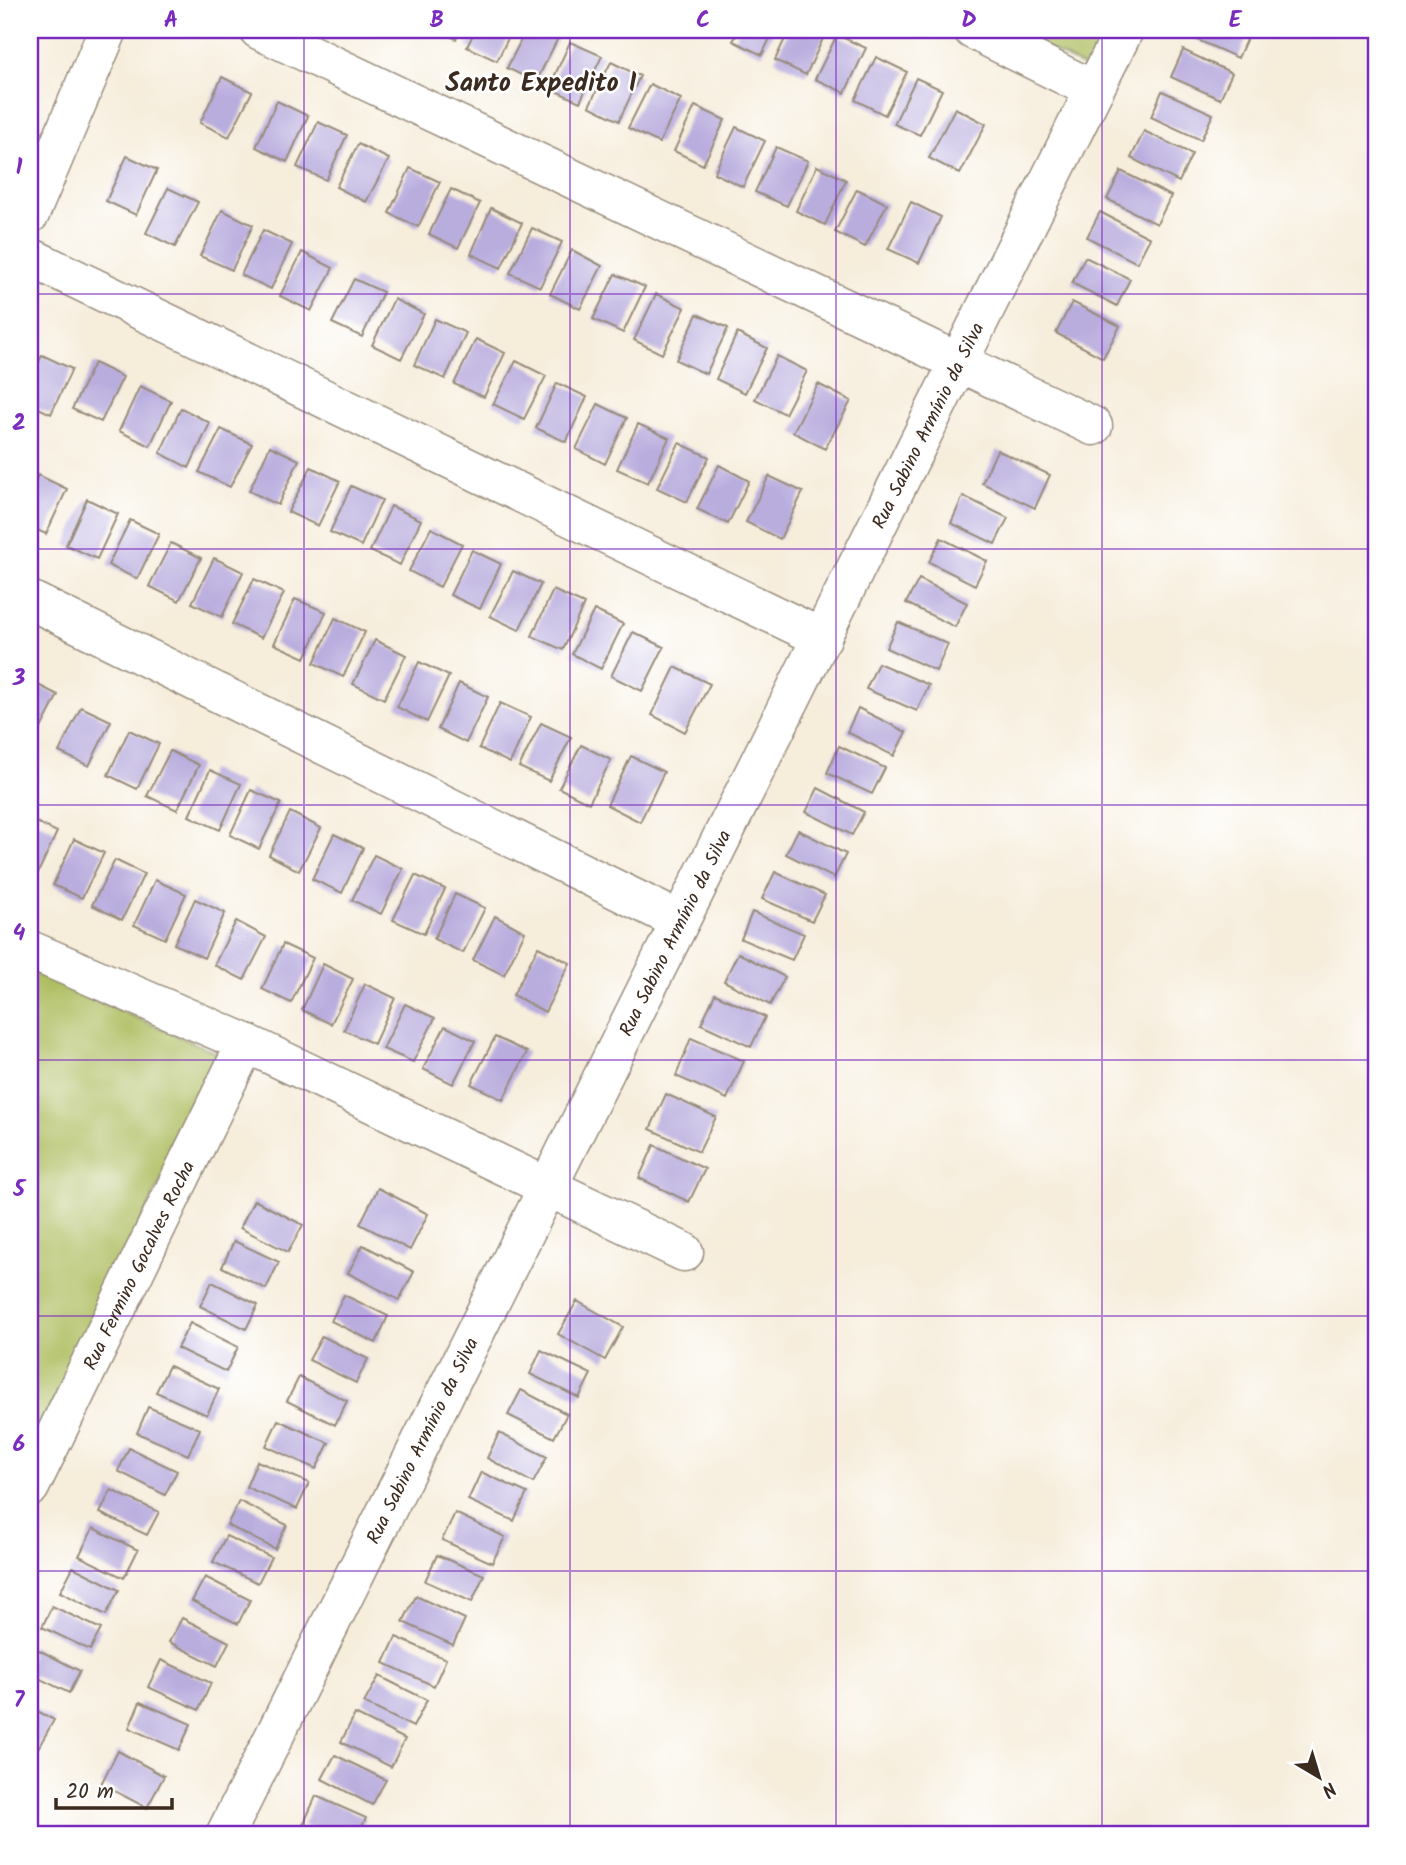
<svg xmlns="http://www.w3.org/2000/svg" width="1406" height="1865" font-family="Kalam,sans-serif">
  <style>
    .green { fill: #aebe61; stroke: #747440; stroke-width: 2 }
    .building { fill: #b9adde }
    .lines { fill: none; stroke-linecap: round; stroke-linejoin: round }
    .minor-casing { stroke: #988c7c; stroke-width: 41 }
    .minor { stroke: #fff; stroke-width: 38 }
    .grid { fill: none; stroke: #7b2cbf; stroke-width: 2; stroke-opacity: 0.55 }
    .labels { text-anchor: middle; stroke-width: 5; stroke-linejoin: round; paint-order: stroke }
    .street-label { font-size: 19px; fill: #3b2a1e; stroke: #fff }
    .district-label { font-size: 26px; font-weight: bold; fill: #3b2a1e; stroke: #fff }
    .neatline { fill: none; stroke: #7b2cbf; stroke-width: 2.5 }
    .grid-label { font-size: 23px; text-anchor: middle; font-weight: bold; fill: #7b2cbf }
  </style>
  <rect width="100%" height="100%" fill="#fff"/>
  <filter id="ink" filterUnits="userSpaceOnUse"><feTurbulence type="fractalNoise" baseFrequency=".0143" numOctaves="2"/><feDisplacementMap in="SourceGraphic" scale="14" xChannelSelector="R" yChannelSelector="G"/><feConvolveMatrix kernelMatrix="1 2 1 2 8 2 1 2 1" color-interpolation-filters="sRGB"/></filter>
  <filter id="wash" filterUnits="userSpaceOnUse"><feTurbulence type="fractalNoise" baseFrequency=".00686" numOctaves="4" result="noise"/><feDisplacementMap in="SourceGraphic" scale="28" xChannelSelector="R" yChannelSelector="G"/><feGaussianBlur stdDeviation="1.57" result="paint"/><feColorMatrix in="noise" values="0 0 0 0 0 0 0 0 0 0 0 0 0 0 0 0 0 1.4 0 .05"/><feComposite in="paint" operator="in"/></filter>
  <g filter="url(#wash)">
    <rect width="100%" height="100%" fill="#f6eddb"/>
    <path class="green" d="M1013,30H1115L1093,72Z
      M30,971L222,1055L30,1451Z"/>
    <g id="blocks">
      <path class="building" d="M436,30H461L456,39Z
        M475,30H512L497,61L467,47Z
        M526,30H545L559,36L536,82L507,68Z
        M739,30H774L762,55L733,41Z
        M789,30H827L806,75L775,60Z
        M1194,30H1247L1250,31L1238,58L1191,37Z
        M837,35L866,48L845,93L815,79Z
        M570,42L602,56L580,102L549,88Z
        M1183,50L1232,73L1220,99L1171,77Z
        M876,57L907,72L885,115L855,100Z
        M611,62L640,76L619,121L589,106Z
        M222,77L252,92L229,137L200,123Z
        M916,78L942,90L920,135L894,124Z
        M650,84L681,99L659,143L628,128Z
        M1162,91L1213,114L1201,140L1151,117Z
        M277,101L308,116L287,162L256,147Z
        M695,106L725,120L703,165L674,151Z
        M955,108L986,124L960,174L929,158Z
        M318,122L347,135L326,180L297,167Z
        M736,127L765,141L743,187L714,173Z
        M1144,131L1192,154L1179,182L1131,158Z
        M358,144L389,159L366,202L336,187Z
        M776,147L808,161L787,206L755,192Z
        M127,156L157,170L136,215L106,201Z
        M817,166L846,180L825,225L796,211Z
        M410,168L440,182L418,227L389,213Z
        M1121,171L1171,196L1157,224L1107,199Z
        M168,188L198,202L175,247L146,233Z
        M451,189L480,203L458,248L429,234Z
        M857,189L887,204L865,247L835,232Z
        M911,202L941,217L919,263L888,249Z
        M491,208L522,223L501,268L471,254Z
        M222,210L253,225L232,270L200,256Z
        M1100,212L1150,238L1137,263L1087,237Z
        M532,228L562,242L540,287L510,273Z
        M263,230L292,244L271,289L241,275Z
        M572,250L602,266L580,309L550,294Z
        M302,252L333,268L311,311L280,296Z
        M1085,257L1130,279L1117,306L1072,283Z
        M615,274L645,287L623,333L593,319Z
        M354,279L383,292L362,337L332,323Z
        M656,294L685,308L662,354L634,340Z
        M394,299L424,314L401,359L372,345Z
        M1072,302L1120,326L1103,358L1056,333Z
        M697,314L728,328L706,374L676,360Z
        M435,319L466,333L445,379L414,365Z
        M737,333L767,348L745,393L716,379Z
        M476,339L505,353L484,397L454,384Z
        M42,355L72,369L51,414L30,404V381Z
        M777,356L807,371L785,414L755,399Z
        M516,361L546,376L524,419L493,404Z
        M94,363L123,377L101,422L72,409Z
        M557,383L587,397L566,442L536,428Z
        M818,384L851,401L825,449L793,432Z
        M140,386L171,401L150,446L119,431Z
        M598,404L627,418L605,464L576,449Z
        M181,408L210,423L189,468L160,453Z
        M638,424L669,438L648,483L617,469Z
        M221,429L252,444L230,487L199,472Z
        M679,443L709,457L687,502L657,488Z
        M270,446L299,460L278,505L249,491Z
        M997,450L1050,475L1035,508L982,483Z
        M719,465L749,481L728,524L697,509Z
        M311,467L340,481L318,526L288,512Z
        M38,475L67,489L46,534L30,527V492Z
        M769,476L803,492L780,539L746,522Z
        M351,486L382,500L361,546L330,532Z
        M963,496L1008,518L995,544L951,523Z
        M87,499L118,514L97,559L66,545Z
        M391,506L421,520L400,565L370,551Z
        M130,520L159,534L137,579L108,565Z
        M431,528L462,544L440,587L409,571Z
        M941,538L987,561L975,585L929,562Z
        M171,543L201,558L179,601L149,586Z
        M472,550L501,564L480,609L450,595Z
        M214,558L243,572L222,617L192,603Z
        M513,571L541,584L519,630L490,616Z
        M254,579L284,593L261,638L232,624Z
        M919,579L967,603L955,627L906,603Z
        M553,590L584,604L563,650L532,636Z
        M295,599L326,612L305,658L274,644Z
        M594,610L623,624L601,669L572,654Z
        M335,618L365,632L343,677L314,663Z
        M898,622L948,644L936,671L886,648Z
        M633,632L664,647L642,691L611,676Z
        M375,640L406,655L384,699L353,684Z
        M419,662L449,676L427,722L397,707Z
        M878,663L929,685L917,711L866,689Z
        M675,667L710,684L685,732L652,715Z
        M30,681L58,695L36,738L30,735Z
        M459,683L488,697L466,743L438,729Z
        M500,703L531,717L510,763L479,748Z
        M81,707L111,721L89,766L59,752Z
        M858,708L906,732L894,756L847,732Z
        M541,723L571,737L549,781L519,767Z
        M129,730L159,744L137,789L108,775Z
        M581,745L611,760L589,803L559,788Z
        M839,746L885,768L872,794L827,773Z
        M170,751L199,765L177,810L147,796Z
        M631,756L664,772L640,822L607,805Z
        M210,770L241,784L220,830L189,816Z
        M818,788L864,812L852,835L806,812Z
        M251,790L281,803L259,849L230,835Z
        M290,812L321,828L299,871L269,855Z
        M30,819L57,832L36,877L30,875Z
        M798,830L846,854L834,878L786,854Z
        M334,834L363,848L342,893L312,879Z
        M74,839L104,853L82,898L53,885Z
        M374,855L403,869L381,914L352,900Z
        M115,860L144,874L122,920L92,905Z
        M775,872L825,895L812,921L762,899Z
        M415,875L445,889L424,934L393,920Z
        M155,880L186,894L165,939L134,925Z
        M455,894L485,908L463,953L434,939Z
        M195,899L225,913L204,958L174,944Z
        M752,912L804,934L792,960L741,939Z
        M495,916L525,932L504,975L473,960Z
        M236,921L266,937L244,980L214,965Z
        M283,944L313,958L291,1003L262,989Z
        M538,947L570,963L545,1012L513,995Z
        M738,953L785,977L770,1005L724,981Z
        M323,964L353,979L331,1024L302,1010Z
        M365,984L395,998L374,1044L344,1030Z
        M715,994L765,1017L751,1047L701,1024Z
        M405,1004L435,1018L413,1062L383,1049Z
        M445,1026L475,1041L453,1084L423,1069Z
        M495,1037L527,1052L503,1100L471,1084Z
        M691,1038L744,1061L727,1099L676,1076Z
        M666,1094L716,1117L699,1152L650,1129Z
        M654,1145L705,1169L689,1202L639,1178Z
        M378,1188L428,1214L410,1250L360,1224Z
        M254,1200L303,1225L288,1252L240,1228Z
        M234,1241L279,1262L266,1289L222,1267Z
        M363,1245L414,1272L399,1300L348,1273Z
        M212,1282L258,1305L246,1329L200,1306Z
        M344,1295L388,1316L376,1343L331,1321Z
        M577,1301L623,1327L605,1360L558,1334Z
        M190,1323L238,1347L226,1372L177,1348Z
        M322,1336L368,1359L356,1383L309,1360Z
        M541,1350L591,1374L579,1398L530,1374Z
        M169,1366L219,1389L207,1415L156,1392Z
        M299,1377L347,1401L335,1425L287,1401Z
        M521,1390L567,1414L554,1438L508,1415Z
        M148,1407L200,1429L188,1455L137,1433Z
        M278,1420L329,1443L316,1469L266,1446Z
        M499,1433L547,1457L533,1483L487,1458Z
        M129,1448L177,1471L165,1495L118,1471Z
        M257,1461L309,1483L297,1509L246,1487Z
        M481,1472L527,1493L514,1521L468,1500Z
        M111,1490L159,1512L147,1535L100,1513Z
        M239,1501L287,1525L275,1549L227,1525Z
        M455,1513L505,1537L492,1563L442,1540Z
        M93,1528L138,1550L124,1578L79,1556Z
        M226,1536L271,1557L258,1583L213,1562Z
        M437,1555L484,1575L472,1602L425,1581Z
        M73,1567L119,1590L106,1615L60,1592Z
        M205,1577L250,1600L238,1624L192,1601Z
        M416,1596L465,1619L453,1645L403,1622Z
        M52,1606L101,1629L90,1650L42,1627Z
        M182,1618L229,1642L217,1666L169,1642Z
        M396,1637L446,1659L434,1686L384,1663Z
        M31,1646L80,1671L69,1693L30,1674Z
        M161,1660L211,1683L199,1710L148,1687Z
        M379,1676L427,1700L413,1727L364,1703Z
        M140,1702L191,1724L179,1750L129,1728Z
        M30,1707L54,1720L37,1750L30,1746Z
        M355,1714L405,1739L391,1767L341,1742Z
        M118,1751L164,1776L147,1808L101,1784Z
        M335,1755L386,1780L372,1805L322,1779Z
        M316,1796L366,1818L358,1835H327L303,1825Z"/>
    </g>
  </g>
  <g filter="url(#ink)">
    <use href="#blocks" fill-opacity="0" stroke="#988c7c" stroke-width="2"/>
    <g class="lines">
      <g class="minor-casing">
        <g id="minor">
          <path d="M259,30L1093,426"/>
          <path d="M973,30L1094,90"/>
          <path d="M30,214L108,30"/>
          <path d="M30,257L822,638"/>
          <path d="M30,600L680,921"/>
          <path d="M30,950L246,1043L684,1252"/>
          <path id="s1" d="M30,1487L246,1043"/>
          <path id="s2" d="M225,1835L1124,30"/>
        </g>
      </g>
      <use href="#minor" class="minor"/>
    </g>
  </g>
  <path class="grid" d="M304,30V1835M570,30V1835M836,30V1835M1102,30V1835M30,294H1376M30,549H1376M30,805H1376M30,1060H1376M30,1316H1376M30,1571H1376"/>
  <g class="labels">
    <g class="street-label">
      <text dy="7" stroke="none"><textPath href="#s2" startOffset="1575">Rua Sabino Armínio da Silva</textPath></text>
      <text dy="7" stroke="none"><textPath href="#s2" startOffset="1008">Rua Sabino Armínio da Silva</textPath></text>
      <text dy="7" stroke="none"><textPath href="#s1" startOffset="247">Rua Fermino Gocalves Rocha</textPath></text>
      <text dy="7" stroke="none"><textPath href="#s2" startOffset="441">Rua Sabino Armínio da Silva</textPath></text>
    </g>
    <g class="district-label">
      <text x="541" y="91">Santo Expedito I</text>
    </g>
  </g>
  <rect width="1406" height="1865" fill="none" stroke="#fff" stroke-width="77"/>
  <g transform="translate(1319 1777) rotate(142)" stroke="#ffffff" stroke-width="5" paint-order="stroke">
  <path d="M0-5L12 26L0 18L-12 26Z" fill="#3b2a1e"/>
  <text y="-10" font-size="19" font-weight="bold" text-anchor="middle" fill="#3b2a1e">N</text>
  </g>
  <path d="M56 1798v10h116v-10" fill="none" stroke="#3b2a1e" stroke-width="3.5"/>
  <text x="66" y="1798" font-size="21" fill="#3b2a1e" stroke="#ffffff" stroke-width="5" paint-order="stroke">20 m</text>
  <rect x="38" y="38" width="1330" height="1788" class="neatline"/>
  <g class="grid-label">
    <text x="171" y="27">A</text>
    <text x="437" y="27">B</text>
    <text x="703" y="27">C</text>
    <text x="969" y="27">D</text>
    <text x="1235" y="27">E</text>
    <text x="19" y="174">1</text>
    <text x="19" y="430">2</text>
    <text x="19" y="685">3</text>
    <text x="19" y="940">4</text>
    <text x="19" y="1196">5</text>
    <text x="19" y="1451">6</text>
    <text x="19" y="1707">7</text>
  </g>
</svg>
